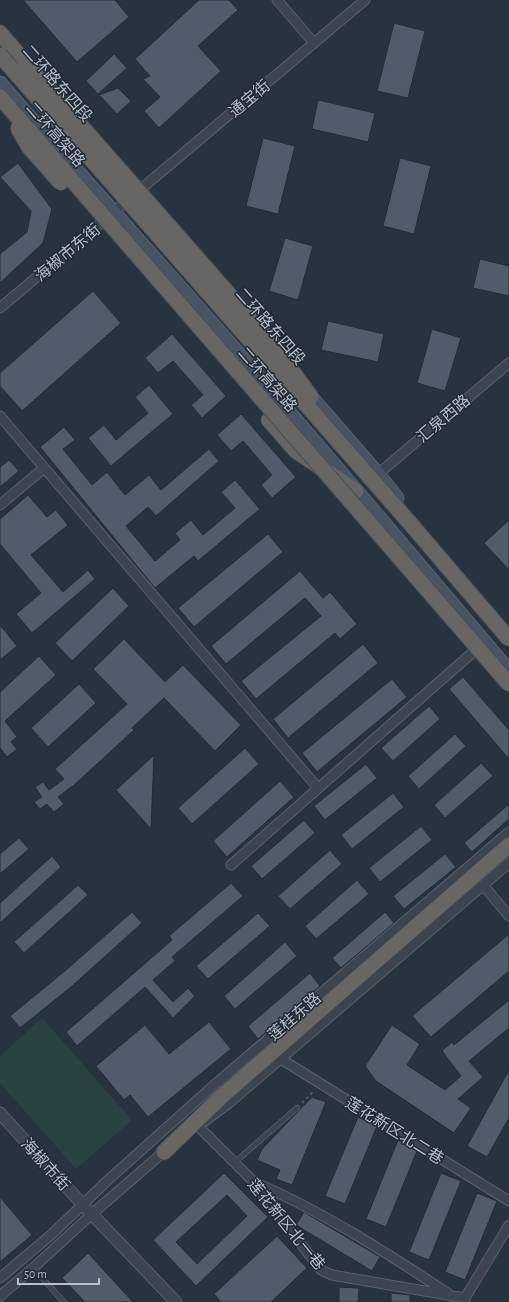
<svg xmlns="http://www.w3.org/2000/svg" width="509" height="1302" font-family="'Alegreya Sans','Noto Sans SC',sans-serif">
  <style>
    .garden { fill: #2a4141 }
    .building { fill: #515c6a; stroke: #222b36; fill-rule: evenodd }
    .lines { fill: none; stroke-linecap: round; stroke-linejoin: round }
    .service-casing { stroke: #59626d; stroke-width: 6 }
    .minor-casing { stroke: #59626d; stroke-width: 11 }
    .tertiary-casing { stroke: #59626d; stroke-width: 13 }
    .secondary-casing { stroke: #59626d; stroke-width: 15 }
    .trunk-casing { stroke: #464f5a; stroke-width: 17 }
    .path { stroke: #495d5f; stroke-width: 2; stroke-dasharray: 3 3; stroke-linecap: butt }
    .service { stroke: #3b444f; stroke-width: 4.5 }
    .minor { stroke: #3b444f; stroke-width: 9 }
    .tertiary { stroke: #3b444f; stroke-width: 11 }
    .secondary { stroke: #495462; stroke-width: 13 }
    .trunk { stroke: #676664; stroke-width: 15 }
    .trunk-bridge-casing { stroke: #464f5a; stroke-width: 17; stroke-linecap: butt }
    .trunk-bridge { stroke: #676664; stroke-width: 15 }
    .labels { text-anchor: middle; stroke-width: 3; stroke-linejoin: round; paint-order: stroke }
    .street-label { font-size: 16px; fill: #b8c0ca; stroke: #202934 }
  </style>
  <rect width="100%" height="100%" fill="#27333f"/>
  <path class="garden" d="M42,1018L132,1120L76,1169L0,1083V1056Z"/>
  <path class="building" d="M23,0H115L129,17L77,62Z
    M199,0H229L238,10L198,46L221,71L159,128L144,111L160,97L143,79L150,76L135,59Z
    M394,23L425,31L408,98L377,91Z
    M114,54L127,68L98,94L86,81Z
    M118,88L131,101L117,114L99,95Z
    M318,100L375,113L368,142L312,129Z
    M263,138L295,146L278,214L246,206Z
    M400,158L431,166L414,234L383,226Z
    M18,163L52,209L43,243L0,283V254L27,232L31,211L0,177Z
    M285,238L313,246L298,300L269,291Z
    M480,259L509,266V296L473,288Z
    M93,291L121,323L22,411L0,386V373Z
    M328,321L384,334L378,362L321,350Z
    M432,329L461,338L445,391L417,383Z
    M172,334L226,396L202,418L191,405L203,395L173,361L158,373L145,358Z
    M149,385L173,414L111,466L88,438L104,425L116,440L148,413L135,397Z
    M241,414L296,477L272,498L261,485L272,475L243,441L231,451L217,435Z
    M64,427L75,440L63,449L92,485L107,472L125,495L149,475L161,490L209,449L219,461L156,516L148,507L126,526L155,561L180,540L175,533L191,520L203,535L235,508L221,492L235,480L260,509L198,561L194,556L155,588L40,447Z
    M9,460L19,471L0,487V467Z
    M28,495L47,517L56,510L68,525L31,555L63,592L88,570L95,579L32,633L16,614L41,593L0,544V519Z
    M509,520V570L484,543Z
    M268,534L283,552L194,627L178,608Z
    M300,571L323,598L330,592L357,624L340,639L335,633L256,699L241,681L321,616L305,598L226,664L211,646Z
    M113,588L129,606L72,661L55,643Z
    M0,625L17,646L0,660Z
    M124,639L165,682L183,665L241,725L215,751L164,698L132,728L134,730L72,787H71L58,797L64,804L54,812L47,804L40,809L34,802L42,797L35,787L43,782L49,790L64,779L55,769L127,704L93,669Z
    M363,644L378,663L288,738L273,719Z
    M39,656L56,675L5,721L17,737L11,742L17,749L7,757L0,748V692Z
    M463,677L509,730V759L449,689Z
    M392,679L407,697L317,772L302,753Z
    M79,684L96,703L48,747L31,728Z
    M429,706L440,719L393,761L381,748Z
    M455,734L466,746L419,789L408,776Z
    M245,748L259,764L192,824L178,808Z
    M154,755L151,829L116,790Z
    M481,763L493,776L445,818L434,805Z
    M366,764L377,778L325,820L314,806Z
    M280,781L294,797L227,857L213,841Z
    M393,793L404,807L352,849L341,835Z
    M509,804V819L472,852L464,843Z
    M304,820L315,833L262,879L251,866Z
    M421,826L432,840L380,882L369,868Z
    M19,838L29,849L0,874V854Z
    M330,850L342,864L290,909L278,896Z
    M445,854L456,867L404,909L393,896Z
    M52,856L61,867L0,923V903Z
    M357,880L369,894L316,939L305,926Z
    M231,883L243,896L172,957L175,961L153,980L173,1002L188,988L195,996L173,1018L145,987L77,1046L66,1032L172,940L169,936Z
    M78,885L88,895L24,953L14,942Z
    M132,912L142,923L71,987L20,1028L10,1016L66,970Z
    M385,912L394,923L341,968L332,958Z
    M258,913L270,926L208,979L196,966Z
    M509,934V971L431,1037L412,1016Z
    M285,942L297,956L235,1009L224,996Z
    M310,973L320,986L258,1039L248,1026Z
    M509,1000V1028L469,1061L483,1077L458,1099L471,1108L454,1133L376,1081L365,1066L392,1025L420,1044L407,1065L445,1090L461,1076L442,1051L452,1042L454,1045Z
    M209,1022L231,1049L148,1117L130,1095L124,1100L96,1066L145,1025L169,1054Z
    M509,1070V1118L487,1157L467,1146Z
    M312,1097L326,1102L292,1185L276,1179L280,1170L257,1160L262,1149Z
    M358,1117L377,1126L345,1204L325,1196Z
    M398,1140L417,1151L386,1227L366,1219Z
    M224,1173L268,1217L196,1286L153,1240ZM227,1195L247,1216L197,1264L176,1242Z
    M441,1173L461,1181L429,1260L409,1252Z
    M477,1193L497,1201L465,1280L445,1272Z
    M0,1197L32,1235L0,1262Z
    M304,1212L380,1257L372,1271L296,1225Z
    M277,1236L307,1268L271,1302H221L214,1294Z
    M88,1253L133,1302H85L62,1278Z
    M339,1287L359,1288L358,1302H339Z
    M391,1293L410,1295V1302H391Z"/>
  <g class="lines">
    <g class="service-casing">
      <path id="service" d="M234,1163L297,1108
        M33,1268L64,1302"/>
    </g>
    <g class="minor-casing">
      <path id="minor" d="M277,0L314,43
        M0,308L365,0
        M0,416L318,788
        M378,474L509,363
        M0,505L44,468
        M231,865L480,646
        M483,885L509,916
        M281,1059L509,1201
        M205,1121L229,1103L509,863
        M198,1126L253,1181L321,1270L332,1275L465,1298
        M254,1182C322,1211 387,1253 449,1294
        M0,1278L52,1234L107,1181L213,1086L509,832
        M0,1296L33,1268L92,1214L167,1149
        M465,1302V1298L509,1225"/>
    </g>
    <g class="tertiary-casing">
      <path id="tertiary" d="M0,1113L83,1205L176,1302"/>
    </g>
    <g class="secondary-casing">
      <path id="secondary" d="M0,83C72,166 145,247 217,329C316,442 413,557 509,671
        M305,390L378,474L397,498"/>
    </g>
    <g class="trunk-casing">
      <path id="trunk" d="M0,33L25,62
        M269,420L296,451L356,491
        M164,1152L220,1098L509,845"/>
    </g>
    <path class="path" d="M302,1103L314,1091"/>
    <use href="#service" class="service"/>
    <use href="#minor" class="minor"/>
    <use href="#tertiary" class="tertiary"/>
    <use href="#secondary" class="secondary"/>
    <use href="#trunk" class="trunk"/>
    <g class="trunk-bridge-casing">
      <path id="trunk-bridge" d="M0,55L409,522L509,639
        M25,62L270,341L311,397
        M0,97L509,684
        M18,128L29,147L61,183"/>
    </g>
    <use href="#trunk-bridge" class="trunk-bridge"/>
  </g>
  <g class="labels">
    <g class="street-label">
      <text transform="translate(58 83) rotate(49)" y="6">二环路东四段</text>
      <text transform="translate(249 98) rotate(-40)" y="6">通宝街</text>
      <text transform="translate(56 134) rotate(49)" y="6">二环高架路</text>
      <text transform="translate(67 252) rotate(-40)" y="6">海椒市东街</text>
      <text transform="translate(271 326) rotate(49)" y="6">二环路东四段</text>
      <text transform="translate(268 379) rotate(49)" y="6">二环高架路</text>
      <text transform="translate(443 418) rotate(-40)" y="6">汇泉西路</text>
      <text transform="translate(294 1016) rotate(-41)" y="6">莲桂东路</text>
      <text transform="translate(395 1130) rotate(32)" y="6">莲花新区北二巷</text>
      <text transform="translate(46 1164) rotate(48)" y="6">海椒市街</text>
      <text transform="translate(287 1224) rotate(51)" y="6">莲花新区北一巷</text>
    </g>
  </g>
  <path d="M18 1278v6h81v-6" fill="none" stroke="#b8c0ca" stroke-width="2"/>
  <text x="24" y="1278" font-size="12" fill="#b8c0ca" stroke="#202934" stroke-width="3" paint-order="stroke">50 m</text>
</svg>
